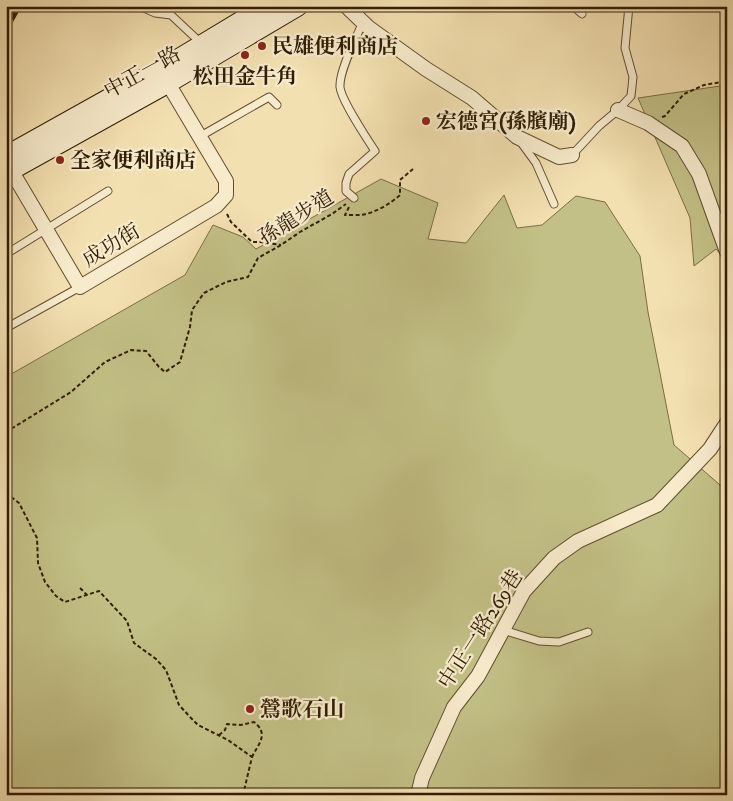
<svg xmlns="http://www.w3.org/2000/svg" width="733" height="801" font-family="'IM FELL DW Pica','Noto Serif TC',serif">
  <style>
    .green { fill: #c2c086; stroke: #7a6e44 }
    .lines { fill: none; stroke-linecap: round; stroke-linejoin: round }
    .lane-casing { stroke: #624e2e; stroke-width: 9 }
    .street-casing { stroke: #624e2e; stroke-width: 16 }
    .secondary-casing { stroke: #311d03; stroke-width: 21 }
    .path { stroke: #311d03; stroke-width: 2; stroke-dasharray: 4 2.5; stroke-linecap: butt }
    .lane { stroke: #f7ebcc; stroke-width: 7 }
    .street { stroke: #f7ebcc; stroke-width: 14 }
    .secondary { stroke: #f7ebcc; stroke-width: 19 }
    .rail-casing { stroke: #311d03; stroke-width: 5.5 }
    .rail { stroke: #f7ebcc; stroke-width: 4; stroke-dasharray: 11; stroke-linecap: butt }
    .poi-dot { fill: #8f2418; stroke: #f7ebcc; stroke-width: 2 }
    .labels { text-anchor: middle; stroke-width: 4.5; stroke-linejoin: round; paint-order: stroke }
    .poi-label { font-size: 21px; font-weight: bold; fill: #311d03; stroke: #f7ebcc; text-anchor: start }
    .street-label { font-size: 21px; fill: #311d03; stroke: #f7ebcc }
  </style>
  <rect width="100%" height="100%" fill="#f3e0b0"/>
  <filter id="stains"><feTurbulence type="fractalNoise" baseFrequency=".004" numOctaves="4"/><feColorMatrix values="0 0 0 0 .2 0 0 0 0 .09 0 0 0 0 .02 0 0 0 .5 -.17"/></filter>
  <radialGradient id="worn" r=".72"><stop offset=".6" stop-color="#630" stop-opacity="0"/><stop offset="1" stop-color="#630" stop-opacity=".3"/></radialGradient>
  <path class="green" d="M727,85V262L716,249L694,266L690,218L638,98Z
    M381,179L438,203L428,239L466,243L504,195L517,228L542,225L576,196L605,202L640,256L648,312L674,445L727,491V795H6V377L185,275L213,225L243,237L256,249Z"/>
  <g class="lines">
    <g class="lane-casing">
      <path id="lane" d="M139,6L155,13L171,15L202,44
        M573,6L582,14
        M199,137L269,97L277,105
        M520,141L536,163L554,204
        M572,155L599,126L618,110L631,96L633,77L625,48L629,6
        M354,198L346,191V183L349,174L375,151C367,139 341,99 340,87C339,71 356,38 363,22
        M6,254L108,191
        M6,328L80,287
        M503,630L539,641L559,642L588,632"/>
    </g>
    <g class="street-casing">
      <path id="street" d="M346,6L369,28L426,69L472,98L517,137L559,157L572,155
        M618,110L648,123L682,146L699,174L727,252
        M11,170L80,287L216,206L226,195V181L163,75
        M418,795L422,778L454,707L478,676L524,591L554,558L578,541L657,505L710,449L727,423"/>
    </g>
    <g class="secondary-casing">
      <path id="secondary" d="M6,156L160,70L266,6
        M6,173L168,83L298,6"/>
    </g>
    <path class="path" d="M662,117L665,116L684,94L704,85L727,81
      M349,207L345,215C350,215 356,215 361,215C375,213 390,204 400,195V180L413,169
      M227,214L231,222L252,242H260L281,245
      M6,432L71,392L105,362L131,350L146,351L159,367L165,372L180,362L190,327L192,310L204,293L226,282L248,277L258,258L281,245L300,232L332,214L346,204
      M6,493L19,503L37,538L38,563L45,582L56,596L65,602L99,591L127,621L134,643L156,659L166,670L179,705L191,718L198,725L228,740L252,757L243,795
      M80,588L87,595
      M219,735L225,730L227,724L241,725L254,722C269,734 259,743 252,757"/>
    <use href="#lane" class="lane"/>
    <use href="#street" class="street"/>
    <use href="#secondary" class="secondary"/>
    <g class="rail-casing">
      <path id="rail" d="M6,12L10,6
        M6,29L19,6"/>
    </g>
    <use href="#rail" class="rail"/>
  </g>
  <g class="poi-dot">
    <circle cx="262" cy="46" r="5"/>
    <circle cx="245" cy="55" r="5"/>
    <circle cx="426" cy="121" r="5"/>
    <circle cx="60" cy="160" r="5"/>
    <circle cx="250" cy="709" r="5"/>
  </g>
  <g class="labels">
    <g class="poi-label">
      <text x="272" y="53">民雄便利商店</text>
      <text x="245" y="83" text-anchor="middle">松田金牛角</text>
      <text x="436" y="128">宏德宮(孫臏廟)</text>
      <text x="70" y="167">全家便利商店</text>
      <text x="260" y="716">鶯歌石山</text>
    </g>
    <g class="street-label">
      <text transform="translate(142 72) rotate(-29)" y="7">中正一路</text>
      <text transform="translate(296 217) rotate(-32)" y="7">孫龍步道</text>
      <text transform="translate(111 245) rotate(-31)" y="7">成功街</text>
      <text transform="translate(480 629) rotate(-57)" y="7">中正一路269巷</text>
    </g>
  </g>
  <rect width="733" height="801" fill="none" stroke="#f3e0b0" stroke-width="25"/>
  <rect x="8" y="8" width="718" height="786" fill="none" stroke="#311d03" stroke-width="2.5"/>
  <rect x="12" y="12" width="708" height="776" fill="none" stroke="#311d03"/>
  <rect width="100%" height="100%" filter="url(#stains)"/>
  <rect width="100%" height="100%" fill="url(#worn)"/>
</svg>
